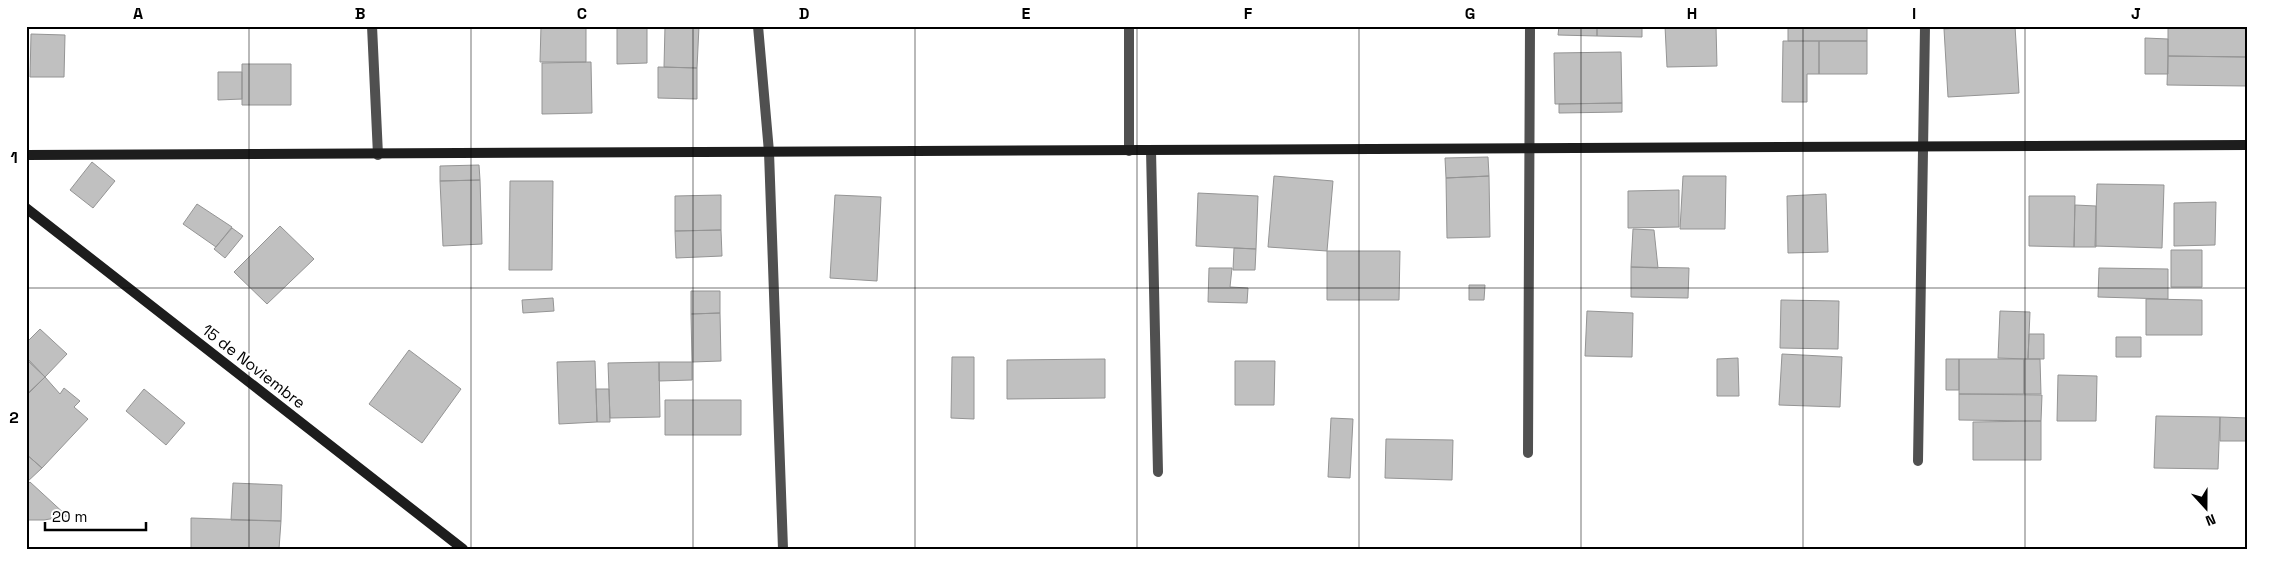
<svg xmlns="http://www.w3.org/2000/svg" width="2274" height="575" font-family="'Space Grotesk',sans-serif">
  <style>
    .building { fill: #c0c0c0; stroke: #949494 }
    .lines { fill: none; stroke-linecap: round; stroke-linejoin: round }
    .lane { stroke: #505050; stroke-width: 10 }
    .street { stroke: #505050; stroke-width: 10 }
    .secondary { stroke: #1d1d1d; stroke-width: 10 }
    .grid { fill: none; stroke: #000; stroke-width: 1; stroke-opacity: 0.55 }
    .labels { text-anchor: middle; stroke-width: 4; stroke-linejoin: round; paint-order: stroke }
    .street-label { font-size: 16px; fill: #000; stroke: #fff }
    .neatline { fill: none; stroke: #000; stroke-width: 2 }
    .grid-label { font-size: 16px; text-anchor: middle; font-weight: bold; fill: #000 }
  </style>
  <rect width="100%" height="100%" fill="#fff"/>
  <path class="building" d="M541,26H586V62H540Z
    M617,26H647V63L617,64Z
    M665,26H699L697,68L664,67Z
    M1559,26H1597V36L1558,35Z
    M1597,26H1642V37L1597,36Z
    M1665,26H1716L1717,66L1667,67Z
    M1788,26H1867V41H1788Z
    M1987,26H2015L2019,93L1948,97L1944,29Z
    M2168,26L2246,27V57L2168,56Z
    M31,34L65,35L64,77H30Z
    M2145,38L2168,39V74H2145Z
    M1783,41H1819V74H1807V102H1782Z
    M1819,41H1867V74H1819Z
    M1621,52L1622,103L1555,104L1554,53Z
    M2168,56L2246,57V86L2167,85Z
    M591,62L592,113L542,114V63Z
    M242,64H291V105H242Z
    M658,67L697,68V99L658,98Z
    M218,72H242V99L218,100Z
    M1622,103V112L1559,113V104Z
    M1488,157L1489,176L1446,178L1445,158Z
    M92,162L115,181L93,208L70,190Z
    M479,165L480,180L440,181V166Z
    M1274,176L1333,181L1327,251L1268,247Z
    M1489,176L1490,237L1447,238L1446,178Z
    M1683,176H1726L1725,229H1680Z
    M480,180L482,244L443,246L440,181Z
    M510,181H553L552,270H509Z
    M2097,184L2164,185L2162,248L2095,246Z
    M1679,190V227L1628,228V191Z
    M1198,193L1258,196L1256,249L1196,246Z
    M1826,194L1828,252L1788,253L1787,196Z
    M721,195V230L675,231V196Z
    M835,195L881,197L877,281L830,278Z
    M2029,196H2075L2074,247L2029,246Z
    M2216,202L2215,245L2174,246V203Z
    M197,204L232,227L216,247L183,224Z
    M2075,205L2096,206V247H2074Z
    M280,226L314,259L267,304L234,272Z
    M232,228L243,236L225,258L214,249Z
    M1633,229L1654,230L1658,268L1631,267Z
    M721,230L722,256L676,258L675,231Z
    M1234,248L1256,249L1255,270H1233Z
    M2171,250H2202V287H2171Z
    M1327,251H1400L1399,300H1327Z
    M1631,267L1689,268L1688,298L1631,297Z
    M1209,268H1232L1230,287L1248,288L1247,303L1208,302Z
    M2099,268L2168,269V299L2098,297Z
    M1469,285H1485L1484,300H1469Z
    M691,291H720V313L691,314Z
    M553,298L554,311L523,313L522,300Z
    M2146,299L2202,300V335H2146Z
    M1781,300L1839,301L1838,349L1780,348Z
    M1587,311L1633,313L1632,357L1585,356Z
    M2000,311L2030,312L2028,359L1998,358Z
    M720,313L721,361L692,362L691,314Z
    M40,329L67,354L45,377L26,359V343Z
    M2029,334H2044V359H2028Z
    M2116,337H2141V357H2116Z
    M409,350L461,389L422,443L369,404Z
    M1782,354L1842,357L1840,407L1779,405Z
    M26,357L45,377L26,396Z
    M952,357H974V419L951,418Z
    M1738,358L1739,396H1717V359Z
    M1105,359V398L1007,399V360Z
    M1946,359H1959V390H1946Z
    M1959,359H2024V394H1959Z
    M2024,359H2040L2041,394H2024Z
    M595,361L597,422L559,424L557,362Z
    M1235,361H1275L1274,405H1235Z
    M659,362H692V380L659,381Z
    M659,362L660,417L610,418L608,363Z
    M2058,375L2097,376L2096,421H2057Z
    M45,377L60,394L64,388L80,401L74,407L88,419L42,468L26,454V395Z
    M144,389L185,423L166,445L126,411Z
    M596,389H609L610,422H597Z
    M1959,394L2042,395L2041,421L1959,420Z
    M665,400H741V435H665Z
    M2156,416L2220,417L2218,469L2154,468Z
    M2220,417L2248,418V441H2220Z
    M1331,418L1353,419L1350,478L1328,477Z
    M2041,421V460H1973V422Z
    M1386,439L1453,440L1452,480L1385,478Z
    M26,454L42,468L26,483Z
    M30,482L67,516L44,520H26V485Z
    M233,483L282,485L281,521L231,520Z
    M191,518L281,521L279,549H191Z"/>
  <g class="lines">
    <path class="lane" d="M1129,151V26"/>
    <path class="street" d="M372,26L378,155
      M758,26L769,152L783,549
      M1151,150L1158,472
      M1528,453L1530,26
      M1918,461L1925,26"/>
    <path class="secondary" d="M26,155L2248,145
      M26,208L463,549"/>
  </g>
  <path class="grid" d="M249,26V549M471,26V549M693,26V549M915,26V549M1137,26V549M1359,26V549M1581,26V549M1803,26V549M2025,26V549M26,288H2248"/>
  <g class="labels">
    <g class="street-label">
      <text transform="translate(254 366) rotate(38)" y="6">15 de Noviembre</text>
    </g>
  </g>
  <rect width="2274" height="575" fill="none" stroke="#ffffff" stroke-width="55"/>
  <g transform="translate(2206 508) rotate(159)" stroke="#ffffff" stroke-width="4" paint-order="stroke">
  <path d="M0-4L9 19L0 12L-9 19Z" fill="#000000"/>
  <text y="-8" font-size="14" font-weight="bold" text-anchor="middle" fill="#000000">N</text>
  </g>
  <path d="M45 522v8h101v-8" fill="none" stroke="#000000" stroke-width="2.5"/>
  <text x="52" y="522" font-size="15" fill="#000000" stroke="#ffffff" stroke-width="4" paint-order="stroke">20 m</text>
  <rect x="28" y="28" width="2218" height="520" class="neatline"/>
  <g class="grid-label">
    <text x="138" y="19">A</text>
    <text x="360" y="19">B</text>
    <text x="582" y="19">C</text>
    <text x="804" y="19">D</text>
    <text x="1026" y="19">E</text>
    <text x="1248" y="19">F</text>
    <text x="1470" y="19">G</text>
    <text x="1692" y="19">H</text>
    <text x="1914" y="19">I</text>
    <text x="2136" y="19">J</text>
    <text x="14" y="163">1</text>
    <text x="14" y="423">2</text>
  </g>
</svg>
